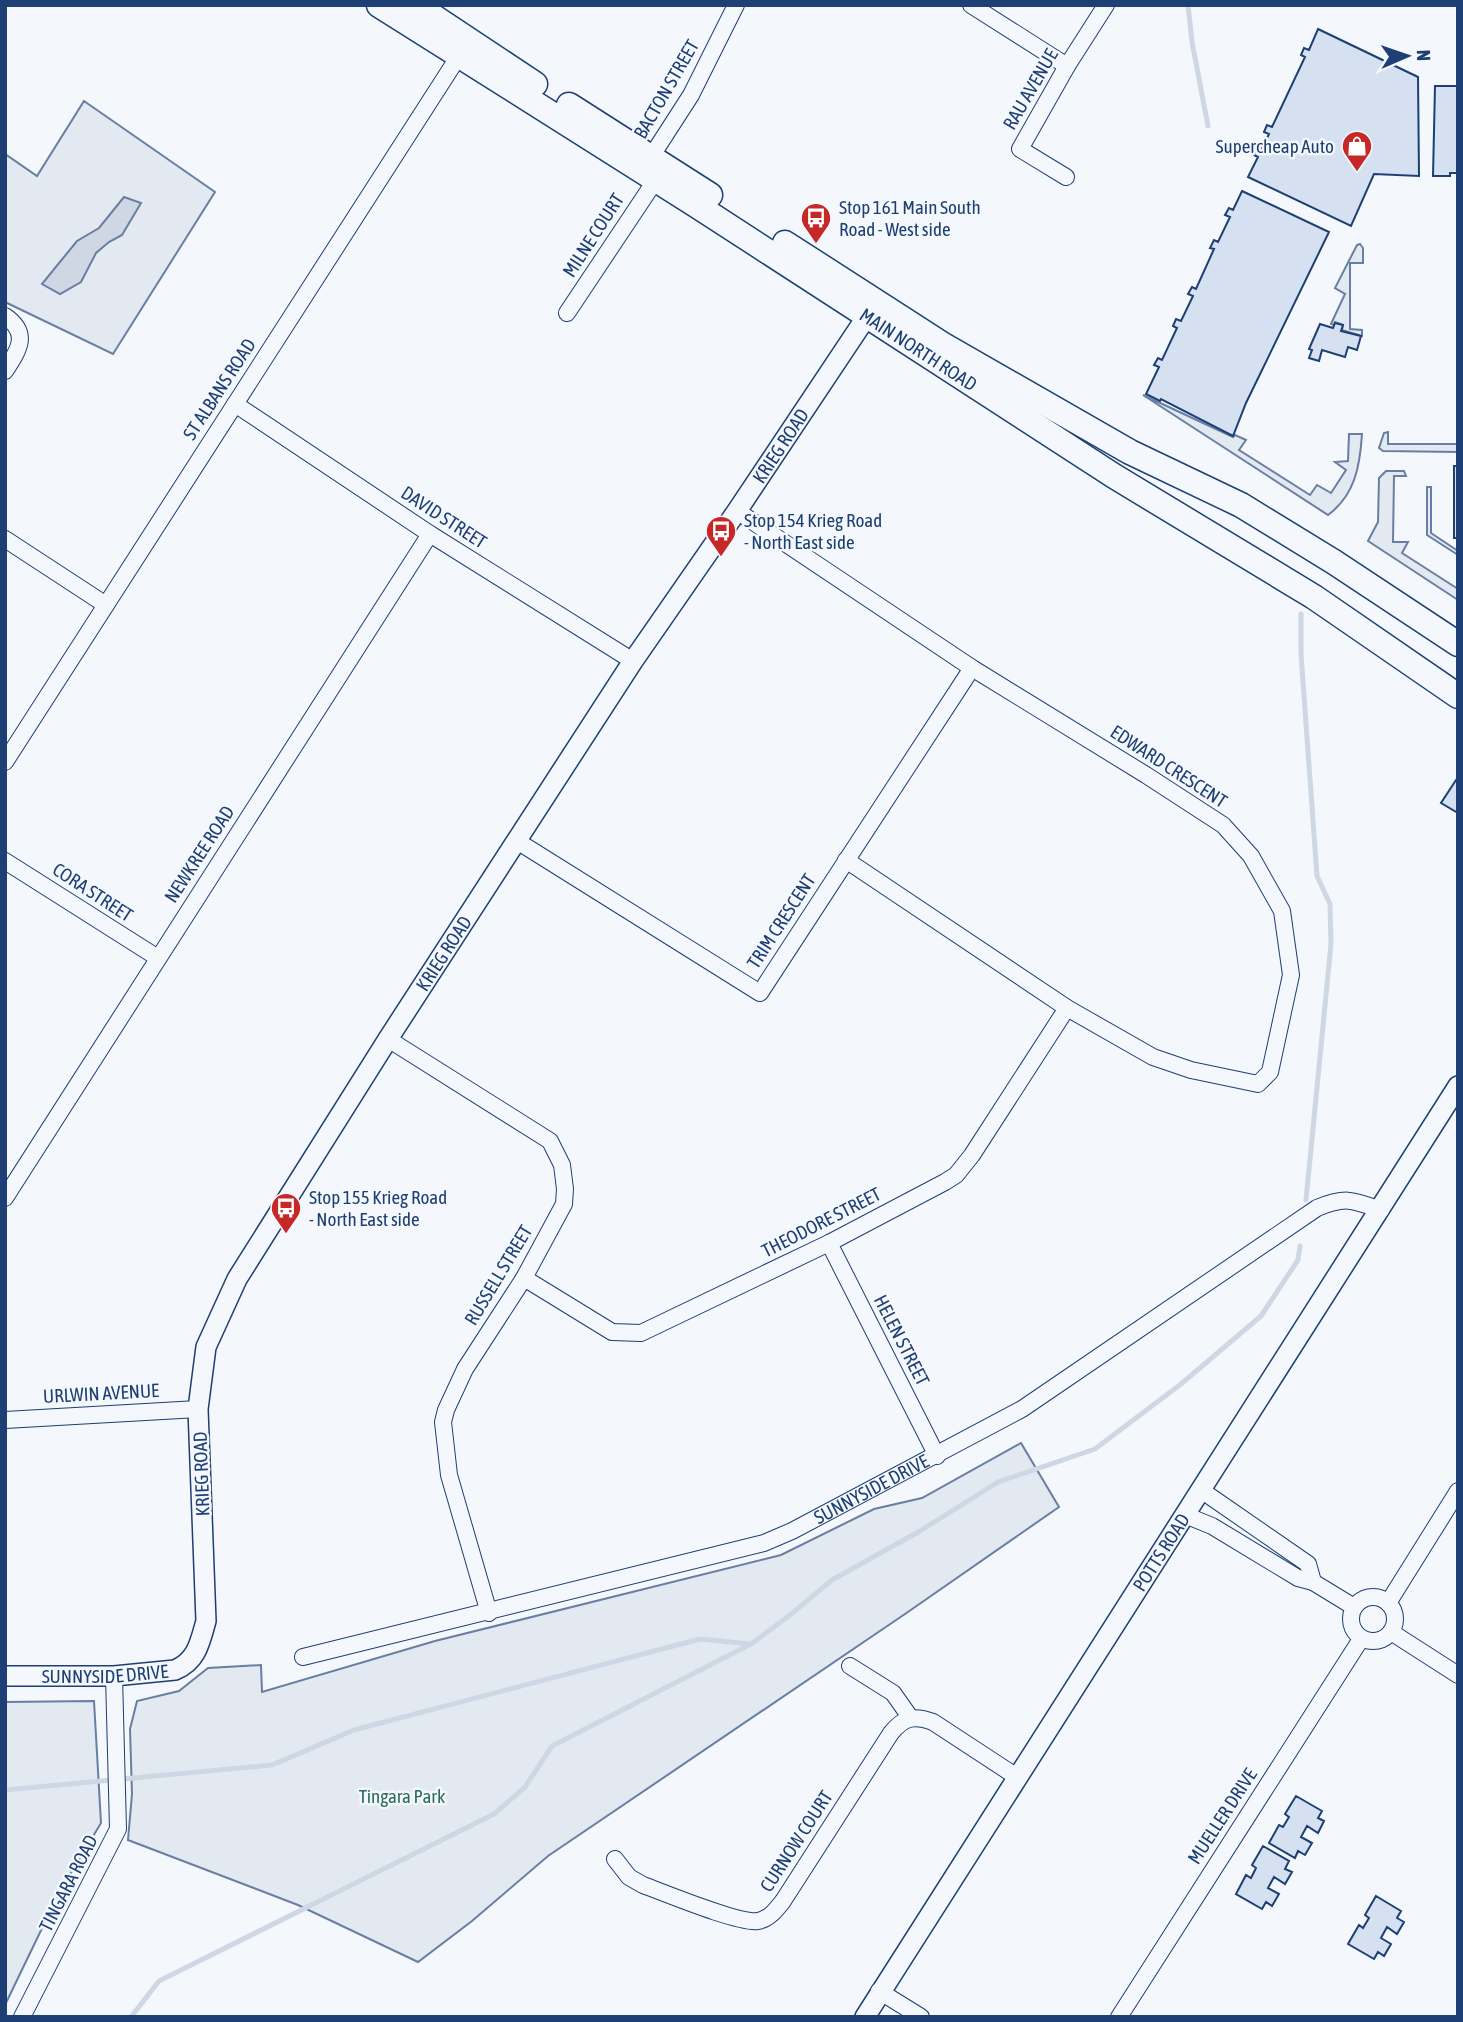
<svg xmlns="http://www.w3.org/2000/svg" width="1463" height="2022" font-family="'Asap Condensed',sans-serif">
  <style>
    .green { fill: #e3e9f0; stroke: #687fa3; stroke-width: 2 }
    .water { fill: #cfd7e4; stroke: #687fa3; stroke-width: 2 }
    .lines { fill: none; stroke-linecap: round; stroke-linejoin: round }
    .stream { stroke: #cfd7e4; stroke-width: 5 }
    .building { fill: #d5e0f0; stroke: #1d3f73; stroke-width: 2 }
    .minor-casing { stroke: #1d3f73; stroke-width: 18 }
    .tertiary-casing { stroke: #1d3f73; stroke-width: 22 }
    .primary-casing { stroke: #1d3f73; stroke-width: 27 }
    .minor { stroke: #f4f7fb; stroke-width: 16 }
    .tertiary { stroke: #f4f7fb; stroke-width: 19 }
    .primary { stroke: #f4f7fb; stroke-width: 24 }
    .labels { text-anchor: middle; stroke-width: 5; stroke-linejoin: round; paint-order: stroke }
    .street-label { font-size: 19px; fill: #1d3f73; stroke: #f4f7fb }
    .poi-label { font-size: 19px; fill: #1d3f73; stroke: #f4f7fb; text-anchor: start }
    .park-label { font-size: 19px; fill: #2c6c60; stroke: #f4f7fb }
  </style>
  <rect width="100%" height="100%" fill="#f4f7fb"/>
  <path class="green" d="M84,101L215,192L113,354L5,302V154L37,176Z
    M1360,244L1363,248V263H1350V329L1362,330V336L1342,330L1343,325L1335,322L1334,325L1331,324L1345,294L1335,288L1357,245Z
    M1143,395L1233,437L1235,435L1246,440L1239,450L1310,495L1317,485L1331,493L1346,470L1335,462L1348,461L1349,434H1362C1360,466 1355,495 1328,515Z
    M1388,432V444H1458V452L1383,451L1379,448L1384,433Z
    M1386,471H1404L1406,476H1394L1393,542H1408L1402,553L1458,589V600L1368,541L1378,522L1379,478Z
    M1427,487H1431V533L1458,551V555L1427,535Z
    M1021,1443L1059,1507L905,1614L548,1856L472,1921L418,1962L298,1905L128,1840L132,1794L130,1729L137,1701L179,1691L208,1668L261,1665L262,1692L435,1641L781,1555L874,1509L922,1498Z
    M94,1701L101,1823L59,1893L5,2005V1702Z"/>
  <path class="water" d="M124,197L141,203L122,235L109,242L96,253L81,282L60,294L42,284L77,241L99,228Z"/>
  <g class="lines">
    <path class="stream" d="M1188,5L1192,42L1208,126
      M1301,614V654L1317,876L1330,904L1331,944L1306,1200
      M5,1790L272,1765L354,1730L700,1639L751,1644
      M131,2017L159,1981L494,1814L525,1787L552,1746L751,1644L790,1615L832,1580L920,1531L998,1482L1095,1449L1181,1384L1261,1316L1298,1260L1300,1246"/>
  </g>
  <path class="building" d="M1318,29L1418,77L1419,176L1374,174L1351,226L1248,177L1258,157L1254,155L1257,148L1261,150L1269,134L1264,132L1267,125L1272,127L1305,57L1301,55L1304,48L1309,50Z
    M1435,86H1458V173H1450V176H1433Z
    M1242,191L1329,232L1246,403L1233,436L1161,399L1160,401L1146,394L1159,367L1154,365L1158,358L1162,360L1177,328L1173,326L1176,319L1181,321L1193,296L1188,294L1192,287L1196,289L1214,249L1210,248L1214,240L1218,242L1230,217L1225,215L1229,208L1233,210Z
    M1335,323L1343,325L1341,331L1361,336L1357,350L1348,347L1345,357L1322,350L1319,361L1309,358L1312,350L1309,349L1320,324L1333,328Z
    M1454,466H1458V538H1454Z
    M1458,777V813L1441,803Z
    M1296,1796L1322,1811L1318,1818L1324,1821L1318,1833L1307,1826L1301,1837L1312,1843L1305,1855L1298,1851L1295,1858L1269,1843L1279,1825L1283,1827L1289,1817L1285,1814Z
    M1263,1846L1289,1861L1285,1869L1292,1872L1285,1884L1274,1877L1268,1888L1279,1894L1272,1906L1266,1902L1262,1909L1236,1894L1246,1875L1251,1878L1256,1868L1252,1865Z
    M1376,1896L1401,1911L1397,1918L1404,1922L1397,1934L1387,1927L1381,1938L1391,1944L1384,1956L1378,1952L1374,1959L1348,1944L1359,1925L1363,1928L1369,1918L1365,1915Z"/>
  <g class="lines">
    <g class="minor-casing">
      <g id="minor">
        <path d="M971,5L1067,66"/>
        <path d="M651,157L691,95L736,5"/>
        <path d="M1066,177L1020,149L1067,66L1106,5"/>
        <path d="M567,313L655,181"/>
        <path d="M5,316C30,333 19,350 5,371"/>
        <path d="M235,404L430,534L633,661"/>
        <path d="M737,511L972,668L1146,775L1223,825L1251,856L1282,911L1291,975L1270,1072L1258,1084L1191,1070L1153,1057L1067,1008L846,860"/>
        <path d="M5,539L106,605"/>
        <path d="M5,762L464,48"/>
        <path d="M517,841L760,993L972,668"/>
        <path d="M5,861L158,958"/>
        <path d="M388,1039L550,1141L562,1165L565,1189L564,1204L524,1278L465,1369L446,1410L443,1422L449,1475L489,1613"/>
        <path d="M5,1198L430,534"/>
        <path d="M829,1243L937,1456"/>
        <path d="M524,1278L612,1332L641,1333L829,1243L945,1182L956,1175L972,1155L1067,1008"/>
        <path d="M5,1420L198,1409"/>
        <path d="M1201,1490L1308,1564L1313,1582"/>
        <path d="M1185,1515L1212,1526L1298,1578L1313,1582L1354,1607"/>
        <circle cx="1373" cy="1619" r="22"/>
        <path d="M1388,1603L1458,1491"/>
        <path d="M1391,1632L1458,1675"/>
        <path id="s1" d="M303,1657L764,1543L792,1531L1022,1409L1317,1208C1346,1196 1353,1200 1381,1210"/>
        <path d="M850,1666L893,1693L910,1717"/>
        <path d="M615,1859L629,1877L643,1885C665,1893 739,1924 758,1921C769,1919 776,1910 783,1901L891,1733C904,1717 914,1715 933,1722L1017,1777"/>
        <path d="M879,1991L921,2017"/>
        <path d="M22,2017L118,1829L114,1676"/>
        <path d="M1119,2017L1361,1639"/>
      </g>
    </g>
    <g class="tertiary-casing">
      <g id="tertiary">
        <path id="s2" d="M5,1676H114L175,1670C197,1661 200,1642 206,1621L198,1409L206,1347L237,1279L388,1039L633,661L737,511L867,316"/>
        <path id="s3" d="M865,2017L1458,1086"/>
      </g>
    </g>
    <g class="primary-casing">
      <g id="primary">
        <path id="s4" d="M379,5L696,205L1114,476L1314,597L1458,696"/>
        <path d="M416,5L535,84"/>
        <path d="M569,105L710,195"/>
        <path d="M785,243L945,346L1130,452L1241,505L1334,562L1458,644"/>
      </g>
    </g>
    <use href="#minor" class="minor"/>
    <use href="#tertiary" class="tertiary"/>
    <use href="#primary" class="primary"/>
  </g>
  <defs>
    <g id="shop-pin" transform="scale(1.575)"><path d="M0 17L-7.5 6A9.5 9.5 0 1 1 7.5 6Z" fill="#c62828" stroke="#f4f7fb"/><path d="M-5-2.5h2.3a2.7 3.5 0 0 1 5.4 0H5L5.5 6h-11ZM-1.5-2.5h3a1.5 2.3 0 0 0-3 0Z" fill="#fff"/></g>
    <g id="bus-pin" transform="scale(1.575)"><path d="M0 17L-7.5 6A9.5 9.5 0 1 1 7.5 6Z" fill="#c62828" stroke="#f4f7fb"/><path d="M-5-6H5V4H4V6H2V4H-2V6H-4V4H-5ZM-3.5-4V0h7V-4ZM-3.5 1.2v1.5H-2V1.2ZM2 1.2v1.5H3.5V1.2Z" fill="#fff"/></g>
  </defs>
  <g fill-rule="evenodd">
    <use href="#shop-pin" x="1357" y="146"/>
    <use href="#bus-pin" x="816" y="218"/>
    <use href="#bus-pin" x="721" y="531"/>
    <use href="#bus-pin" x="286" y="1208"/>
  </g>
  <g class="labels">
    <g class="street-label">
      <text transform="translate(666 89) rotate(-60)" y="7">BACTON STREET</text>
      <text transform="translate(1030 89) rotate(-60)" y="7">RAU AVENUE</text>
      <text transform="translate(593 235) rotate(-57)" y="7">MILNE COURT</text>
      <text dy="7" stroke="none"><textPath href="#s4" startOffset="640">MAIN NORTH ROAD</textPath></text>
      <text transform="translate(219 389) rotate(-57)" y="7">ST ALBANS ROAD</text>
      <text dy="7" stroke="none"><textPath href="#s2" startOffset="1575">KRIEG ROAD</textPath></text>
      <text transform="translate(444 517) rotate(33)" y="7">DAVID STREET</text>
      <text transform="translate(1169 766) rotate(33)" y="7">EDWARD CRESCENT</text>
      <text transform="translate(199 854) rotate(-57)" y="7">NEWKREE ROAD</text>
      <text transform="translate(93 892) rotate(33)" y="7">CORA STREET</text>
      <text transform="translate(781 921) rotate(-57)" y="7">TRIM CRESCENT</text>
      <text dy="7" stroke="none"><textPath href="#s2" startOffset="966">KRIEG ROAD</textPath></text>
      <text transform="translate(821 1222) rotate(-27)" y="7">THEODORE STREET</text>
      <text transform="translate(498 1275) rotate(-59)" y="7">RUSSELL STREET</text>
      <text transform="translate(902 1340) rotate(63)" y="7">HELEN STREET</text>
      <text transform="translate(101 1393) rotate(-3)" y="7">URLWIN AVENUE</text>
      <text transform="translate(201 1474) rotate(-92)" y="7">KRIEG ROAD</text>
      <text dy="7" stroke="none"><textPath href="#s1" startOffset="595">SUNNYSIDE DRIVE</textPath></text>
      <text dy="7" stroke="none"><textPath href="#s3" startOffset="551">POTTS ROAD</textPath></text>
      <text dy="7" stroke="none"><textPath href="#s2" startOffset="100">SUNNYSIDE DRIVE</textPath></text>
      <text transform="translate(1222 1816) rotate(-57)" y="7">MUELLER DRIVE</text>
      <text transform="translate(796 1841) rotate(-57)" y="7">CURNOW COURT</text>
      <text transform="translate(68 1883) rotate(-63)" y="7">TINGARA ROAD</text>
    </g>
    <g class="poi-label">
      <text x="1334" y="153" text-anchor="end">Supercheap Auto</text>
      <text x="839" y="214">Stop 161 Main South<tspan x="839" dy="22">Road - West side</tspan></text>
      <text x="744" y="527">Stop 154 Krieg Road<tspan x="744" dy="22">- North East side</tspan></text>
      <text x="309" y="1204">Stop 155 Krieg Road<tspan x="309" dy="22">- North East side</tspan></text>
    </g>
    <g class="park-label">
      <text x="402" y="1803">Tingara Park</text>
    </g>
  </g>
  <rect width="1463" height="2022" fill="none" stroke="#1d3f73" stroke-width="14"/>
  <g transform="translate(1407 56) rotate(88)" stroke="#f4f7fb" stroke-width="5" paint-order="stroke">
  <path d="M0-5L12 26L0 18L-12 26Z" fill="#1d3f73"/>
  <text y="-10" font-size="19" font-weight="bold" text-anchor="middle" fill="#1d3f73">N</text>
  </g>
</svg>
